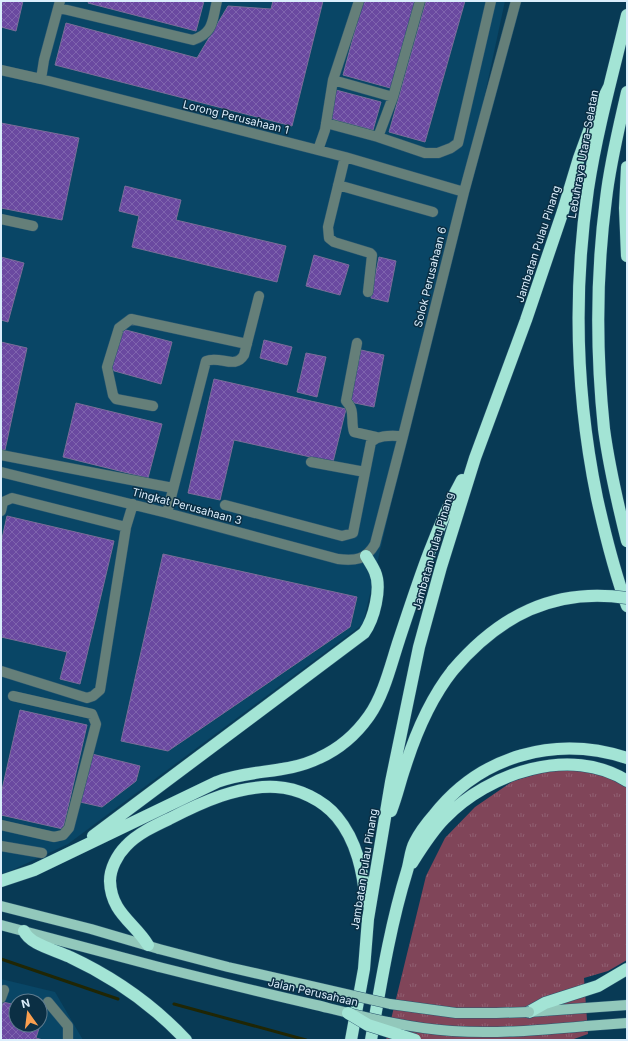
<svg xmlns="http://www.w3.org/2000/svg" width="628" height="1041" font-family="Inter,sans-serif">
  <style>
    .built { fill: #094666; fill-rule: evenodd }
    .grass { fill: url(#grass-tufts) }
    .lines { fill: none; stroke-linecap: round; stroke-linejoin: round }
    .stream { stroke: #202604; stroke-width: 3 }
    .building { fill: url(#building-cross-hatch); stroke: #7b6d99 }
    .minor-casing { stroke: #2a5770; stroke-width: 11 }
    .major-casing { stroke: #2a5770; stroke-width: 11 }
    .highway-casing { stroke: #2a5770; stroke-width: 13 }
    .minor { stroke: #657f79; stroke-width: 10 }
    .major { stroke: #92c8bb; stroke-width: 10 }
    .highway { stroke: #a3e4d5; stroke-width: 12 }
    .major-bridge-casing { stroke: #2a5770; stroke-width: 11; stroke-linecap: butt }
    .highway-bridge-casing { stroke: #2a5770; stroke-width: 13; stroke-linecap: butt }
    .major-bridge { stroke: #92c8bb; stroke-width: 10 }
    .highway-bridge { stroke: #a3e4d5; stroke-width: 12 }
    .labels { text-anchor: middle; stroke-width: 3; stroke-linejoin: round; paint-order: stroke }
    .street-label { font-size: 11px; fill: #dbeefc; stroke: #0b2f44 }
  </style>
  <defs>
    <pattern id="grass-tufts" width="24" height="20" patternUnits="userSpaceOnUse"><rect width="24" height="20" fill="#804559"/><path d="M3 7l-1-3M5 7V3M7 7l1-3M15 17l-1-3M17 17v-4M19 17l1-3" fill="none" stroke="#916072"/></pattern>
    <pattern id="building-cross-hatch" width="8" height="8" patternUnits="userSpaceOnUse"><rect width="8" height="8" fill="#6a49a0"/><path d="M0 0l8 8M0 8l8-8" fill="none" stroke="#7f64ae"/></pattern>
  </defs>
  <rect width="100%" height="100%" fill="#083a55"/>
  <path class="built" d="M1,1H505L468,173L363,624L68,844L8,872L1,874Z
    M1,979L55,992L83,1040H1ZM16,1001H40V1025H16Z"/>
  <path class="grass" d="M561,767L586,768L627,785V960L608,971L584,978L588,1034L571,1040H386L426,876L445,838L475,807L513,781Z"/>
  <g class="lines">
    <path class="stream" d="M1,959L118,999
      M174,1004L306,1040"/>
  </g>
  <path class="building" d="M1,1H23L16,31L1,27Z
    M89,1H204L196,31L88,3Z
    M273,1H323L292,126L55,65L66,23L197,58L228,6L271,9Z
    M363,1H418L394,89L343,75Z
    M426,1H465L425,142L389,132Z
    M336,90L381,102L373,130L328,118Z
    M1,123L79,138L62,220L1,208Z
    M125,186L181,200L176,220L286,246L277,282L132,247L139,216L119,211Z
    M314,255L349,265L340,295L306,286Z
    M1,257L24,263L8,322L1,320Z
    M379,257L396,261L388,302L371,298Z
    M122,329L172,342L161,384L111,370Z
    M264,340L292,347L287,365L260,358Z
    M1,342L27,348L5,450L1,449Z
    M361,350L384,355L374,407L350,402Z
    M306,353L326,357L317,397L297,392Z
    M214,379L346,409L333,462L234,440L220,500L188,493Z
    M76,403L162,424L148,478L63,457Z
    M7,516L114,541L80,684L60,679L67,652L1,637V543Z
    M163,554L357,597L350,627L168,751L121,741Z
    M20,710L87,725L63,829L1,815V794Z
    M92,754L140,766L136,781L102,807L80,802Z
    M3,1002L16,1005V1025H40L36,1038L43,1040H1V1011Z
    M40,1010L43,1011L40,1023Z"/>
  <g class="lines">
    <g class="minor-casing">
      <path id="minor" d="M59,8L193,40C214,33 212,21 217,1
        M1,70L41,79L345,157L464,192
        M41,79L44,60L60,1
        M333,80L393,97
        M326,123L378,137L425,153H438L451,148L458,143L491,1
        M378,137L393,97L420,1
        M318,150L325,130L333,80L359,1
        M345,157L328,227L329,238L334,242L370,253L372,255L368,292
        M338,185L433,212
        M1,219L33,226
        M357,343L346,401C356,411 350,420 354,432L376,437
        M153,406L116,399L113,395L107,367L119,328L131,319L247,344
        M1,455L173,488
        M311,462L365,472
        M1,472L167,513L338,559C355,561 366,560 375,544L403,436L464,192L516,1
        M225,505L342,536L353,533L371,442C380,434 392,436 403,436
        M1,511L3,502L12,498L126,527
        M167,513L206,361C220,355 235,370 244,355L259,296
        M1,671L87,698L93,696L100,690L126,527L133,504
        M1,825L54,837L63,835L69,828L96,724L92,714L13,696
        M1,846L42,853
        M1,998L4,990
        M48,1002L68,1026V1040"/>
    </g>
    <g class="major-casing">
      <path id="major" d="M1,906L91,929L159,949
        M1,925L159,967
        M529,1012L627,1005
        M586,1026L627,1023"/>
    </g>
    <g class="highway-casing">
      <path id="highway" d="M627,15C613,73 597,130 588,189C573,292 576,396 597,498C605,534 614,571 627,606
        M627,92C619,127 610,163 606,199C596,275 596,352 604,429C609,466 618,505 627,541
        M627,167L625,208L627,256
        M391,811C397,796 400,781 405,767C416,732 430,699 453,670
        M93,836L364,633C374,619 382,588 375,572C373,567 369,561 366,556
        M412,863C422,847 432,831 445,818C488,773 571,745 627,781
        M1,881L34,870L217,782C250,769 287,774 319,758C339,749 357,733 369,716C384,695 391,664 399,640C417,586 435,529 462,480
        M24,931C30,945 56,950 70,957C113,977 153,1005 186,1040
        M148,945C134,922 111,913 110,881C110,869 117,855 126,846C137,834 154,826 169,819C202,802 239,785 276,787C298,788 323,800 337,817C357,841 363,872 366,902
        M529,1012L545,1003L598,986L627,969
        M351,1040L364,969L368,919L391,782L419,647L441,567L475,458L526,320L563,211L579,158L594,117L609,87
        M371,1040C381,983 390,926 407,871C410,862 410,851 415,842C420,832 427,823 434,815C481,755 556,735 627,758"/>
    </g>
    <use href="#minor" class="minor"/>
    <use href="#major" class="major"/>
    <use href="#highway" class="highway"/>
    <g class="major-bridge-casing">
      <path id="major-bridge" d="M159,949L228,967L390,1004L456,1013H496L529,1012
        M159,967C211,980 263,993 316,1005C361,1016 406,1028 452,1031C497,1034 541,1030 586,1026"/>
    </g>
    <g class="highway-bridge-casing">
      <path id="highway-bridge" d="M453,670C499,616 554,587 627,598
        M348,1013L368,1025L415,1040"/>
    </g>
    <use href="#major-bridge" class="major-bridge"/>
    <use href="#highway-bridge" class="highway-bridge"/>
  </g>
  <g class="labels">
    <g class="street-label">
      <text transform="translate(236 117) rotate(14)" y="4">Lorong Perusahaan 1</text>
      <text transform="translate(583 154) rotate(-80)" y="4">Lebuhraya Utara–Selatan</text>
      <text transform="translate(538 244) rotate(-72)" y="4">Jambatan Pulau Pinang</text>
      <text transform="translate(430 277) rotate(-76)" y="4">Solok Perusahaan 6</text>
      <text transform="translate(187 506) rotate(15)" y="4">Tingkat Perusahaan 3</text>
      <text transform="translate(433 551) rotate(-74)" y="4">Jambatan Pulau Pinang</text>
      <text transform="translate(364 869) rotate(-81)" y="4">Jambatan Pulau Pinang</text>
      <text transform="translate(313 992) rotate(13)" y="4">Jalan Perusahaan</text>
    </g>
  </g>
  <rect width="628" height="1041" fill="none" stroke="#dbeefc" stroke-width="4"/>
  <g transform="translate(28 1013) rotate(346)"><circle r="19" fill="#0b2f44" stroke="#5e7b8e"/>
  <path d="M0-3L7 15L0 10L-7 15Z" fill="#fa9f4f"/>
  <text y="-6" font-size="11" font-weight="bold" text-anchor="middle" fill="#dbeefc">N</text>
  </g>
</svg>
